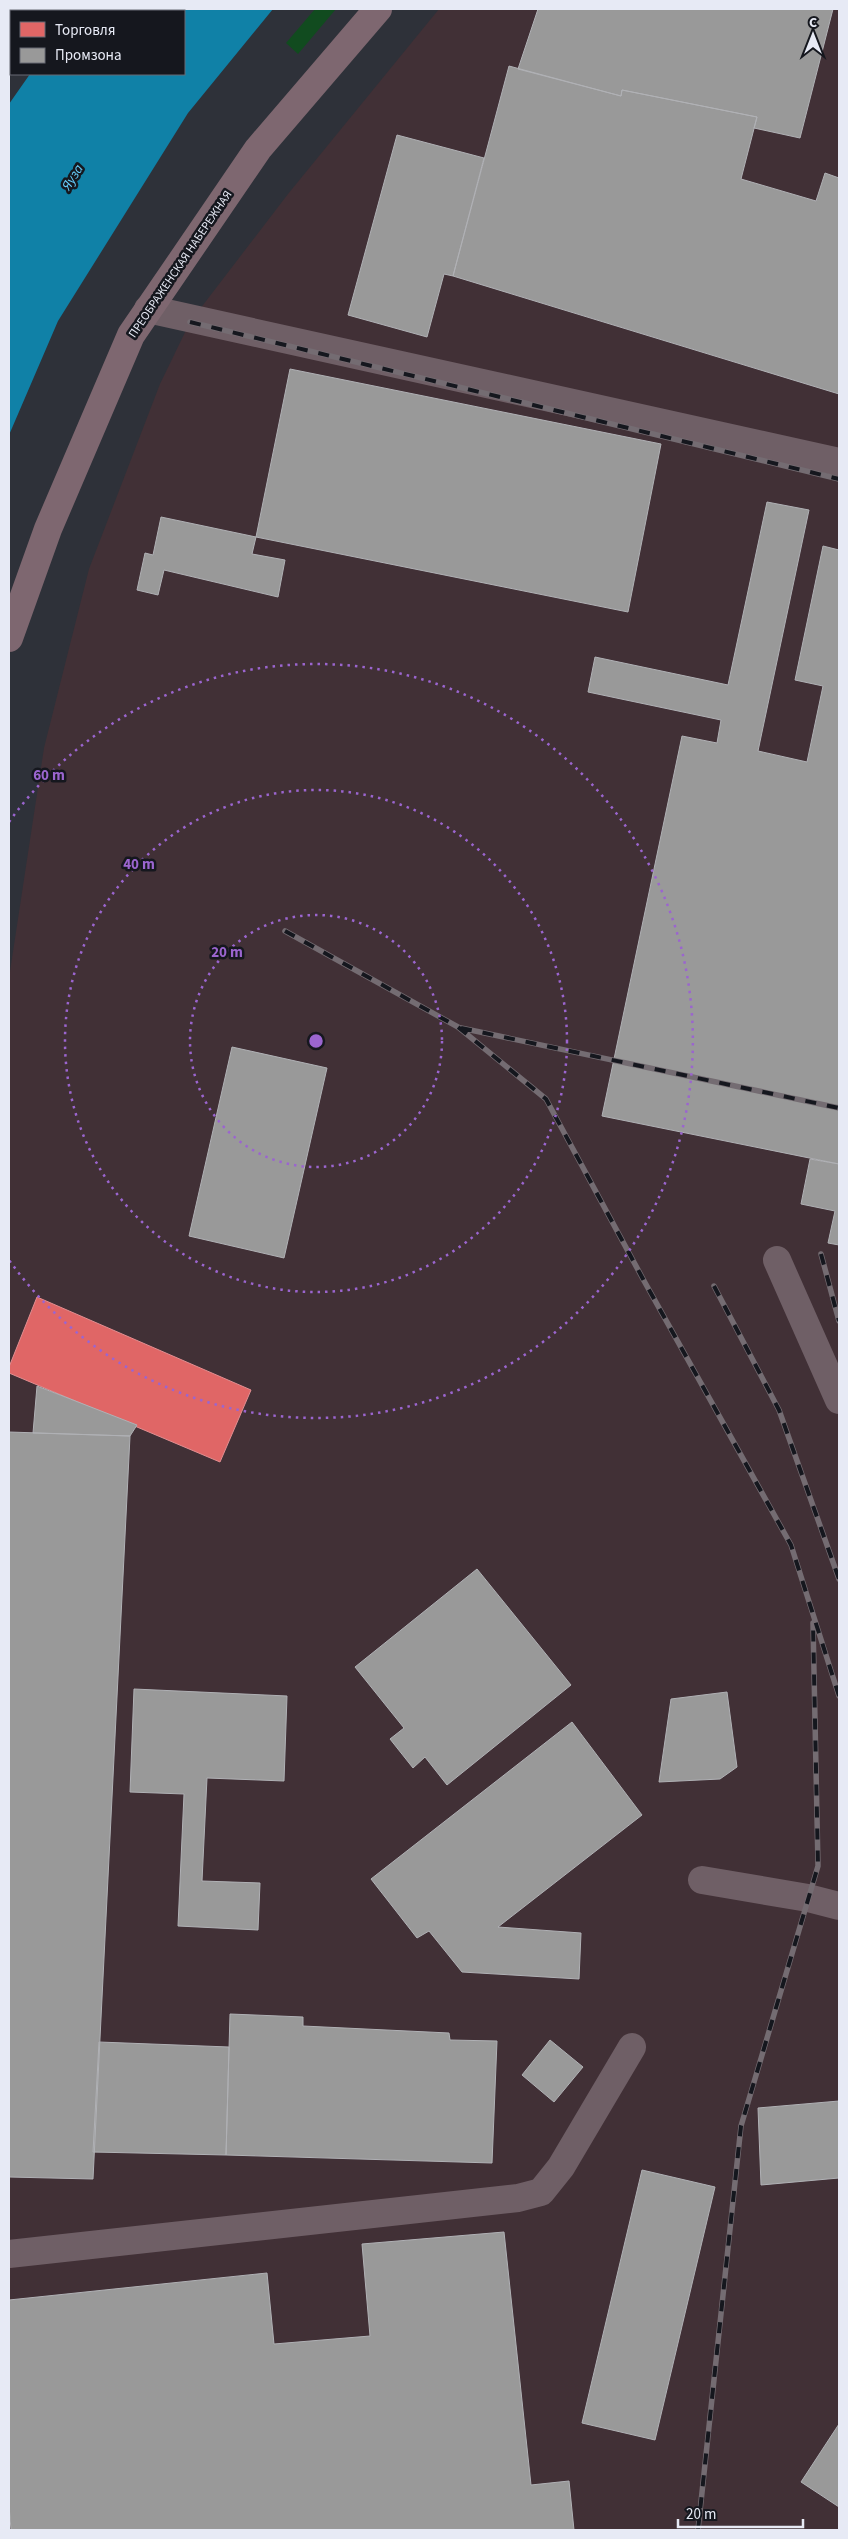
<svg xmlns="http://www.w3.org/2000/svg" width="848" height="2539" font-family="'Source Sans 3',sans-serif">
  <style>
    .industrial { fill: #413036 }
    .green { fill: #114b1f }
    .water { fill: #1081a7 }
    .shops { fill: #e06666; stroke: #e28e91 }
    .industry { fill: #999; stroke: #b0b1b5 }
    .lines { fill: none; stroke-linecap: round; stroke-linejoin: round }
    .path { stroke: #6a6167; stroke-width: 3; stroke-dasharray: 2.5 2.5; stroke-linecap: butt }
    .minor { stroke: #6f5f66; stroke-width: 28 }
    .major { stroke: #7e6770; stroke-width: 28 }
    .rail-casing { stroke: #746c72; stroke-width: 5.5 }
    .rail { stroke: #15171e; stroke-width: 4; stroke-dasharray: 11; stroke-linecap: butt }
    .ring { fill: none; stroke: #9b65cf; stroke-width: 2.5; stroke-dasharray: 2.5 5 }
    .labels { text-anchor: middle; stroke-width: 5; stroke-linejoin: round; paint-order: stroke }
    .street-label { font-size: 12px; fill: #e7eaf5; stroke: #15171e }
    .water-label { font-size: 14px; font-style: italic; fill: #66cdfa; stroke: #15171e }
    .centre { fill: #9b65cf; stroke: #15171e; stroke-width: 2.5 }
    .ring-label { font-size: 15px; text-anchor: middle; font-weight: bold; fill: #9b65cf; stroke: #15171e; stroke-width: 5; stroke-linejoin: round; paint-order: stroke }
  </style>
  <rect width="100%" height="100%" fill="#2e3139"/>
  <path class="industrial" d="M439,9H839V2530H9V978L44,748L89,569L160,384L190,322L288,194Z"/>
  <path class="green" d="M315,9H336L298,54L286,43Z"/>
  <path class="water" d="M78,9H273L188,113L58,321L9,435V104L30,74H184V11H76Z"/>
  <path class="shops" d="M37,1297L251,1390L220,1462L9,1373V1367Z"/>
  <path class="industry" d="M538,9H833L800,138L754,128L757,117L622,90L621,96L518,69Z
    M509,66L621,96L622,90L757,117L741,179L816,201L825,173L839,178V394L453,276Z
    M397,135L484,158L453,276L444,274L427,337L348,315Z
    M290,369L661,444L628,612L256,537Z
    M767,502L809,510L758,751L807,762L823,686L795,680L823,546L839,550V1164L602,1116L682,736L717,743L721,720L588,692L595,657L728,685Z
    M161,517L256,537L252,554L285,560L278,597L164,570L158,595L137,590L145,553L153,555Z
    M232,1047L327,1068L284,1258L189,1236Z
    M810,1159L839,1164V1245L828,1243L835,1211L801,1204Z
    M37,1386L137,1425L130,1436L33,1433Z
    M9,1432L130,1436L93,2179L9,2177Z
    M477,1569L571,1685L447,1785L425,1757L413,1768L390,1739L404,1728L355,1667Z
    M134,1689L287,1696L284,1781L207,1778L202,1881L260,1883L258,1930L178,1926L184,1794L130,1792Z
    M727,1692L737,1767L720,1779L659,1782L671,1699Z
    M572,1722L642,1815L498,1927L581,1933L579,1979L462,1972L429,1931L417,1938L371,1879Z
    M230,2014L303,2017V2026L449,2033L450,2040L497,2041L492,2163L226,2155Z
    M550,2040L583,2067L554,2102L522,2075Z
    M99,2042L229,2047L226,2155L93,2152Z
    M839,2101V2178L761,2185L758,2108Z
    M642,2170L715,2187L655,2440L582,2423Z
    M504,2232L531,2485L569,2481L574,2530H11L9,2505V2300L267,2273L274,2344L370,2336L362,2244Z
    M839,2424V2507L801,2482Z"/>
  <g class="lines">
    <path class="path" d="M53,11L55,9
      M9,72L11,68"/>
    <path class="minor" d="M148,309L839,462
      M777,1260L839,1400
      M702,1880L808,1898L839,1906
      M9,2254L518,2198L541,2192L561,2167L632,2047"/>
    <path class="major" d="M9,13L12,9
      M9,638L48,529L131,335L258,149L378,9"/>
    <g class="rail-casing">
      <path id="rail" d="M190,322L839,479
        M285,931L458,1027L546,1099L643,1279L791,1545L839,1696
        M461,1028L839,1108
        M821,1254L839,1321
        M714,1286L779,1410L839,1579
        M698,2530L741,2126L818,1866L813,1623"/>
    </g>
    <use href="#rail" class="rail"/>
  </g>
  <g class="ring">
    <circle cx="316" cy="1041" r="126"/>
    <circle cx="316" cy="1041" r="251"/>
    <path d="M9 822A377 377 0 1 1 9 1260"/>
  </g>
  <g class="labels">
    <g class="street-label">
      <text transform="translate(180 264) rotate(-56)" y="4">ПРЕОБРАЖЕНСКАЯ НАБЕРЕЖНАЯ</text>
    </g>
    <g class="water-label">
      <text transform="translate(72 177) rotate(-58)" y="5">Яуза</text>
    </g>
  </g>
  <circle cx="316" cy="1041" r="8" class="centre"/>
  <g class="ring-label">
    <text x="49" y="780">60 m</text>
    <text x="139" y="869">40 m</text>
    <text x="227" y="957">20 m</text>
  </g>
  <rect width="848" height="2539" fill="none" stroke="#e7eaf5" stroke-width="20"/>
  <rect x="10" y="10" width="175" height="65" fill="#15171e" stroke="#696b74"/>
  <rect x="20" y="22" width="25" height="15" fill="#e06666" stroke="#696b74"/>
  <text x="55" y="35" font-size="15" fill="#e7eaf5">Торговля</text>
  <rect x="20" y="48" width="25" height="15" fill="#999999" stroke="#696b74"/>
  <text x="55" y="60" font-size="15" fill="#e7eaf5">Промзона</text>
  <g transform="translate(813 35)" stroke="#15171e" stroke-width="4" paint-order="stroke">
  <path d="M0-4L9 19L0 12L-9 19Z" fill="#e7eaf5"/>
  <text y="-8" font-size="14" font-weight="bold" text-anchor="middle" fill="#e7eaf5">С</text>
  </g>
  <path d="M678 2519v8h125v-8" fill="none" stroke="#e7eaf5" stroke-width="2.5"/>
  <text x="686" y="2519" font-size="15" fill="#e7eaf5" stroke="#15171e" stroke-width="4" paint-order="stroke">20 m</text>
</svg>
